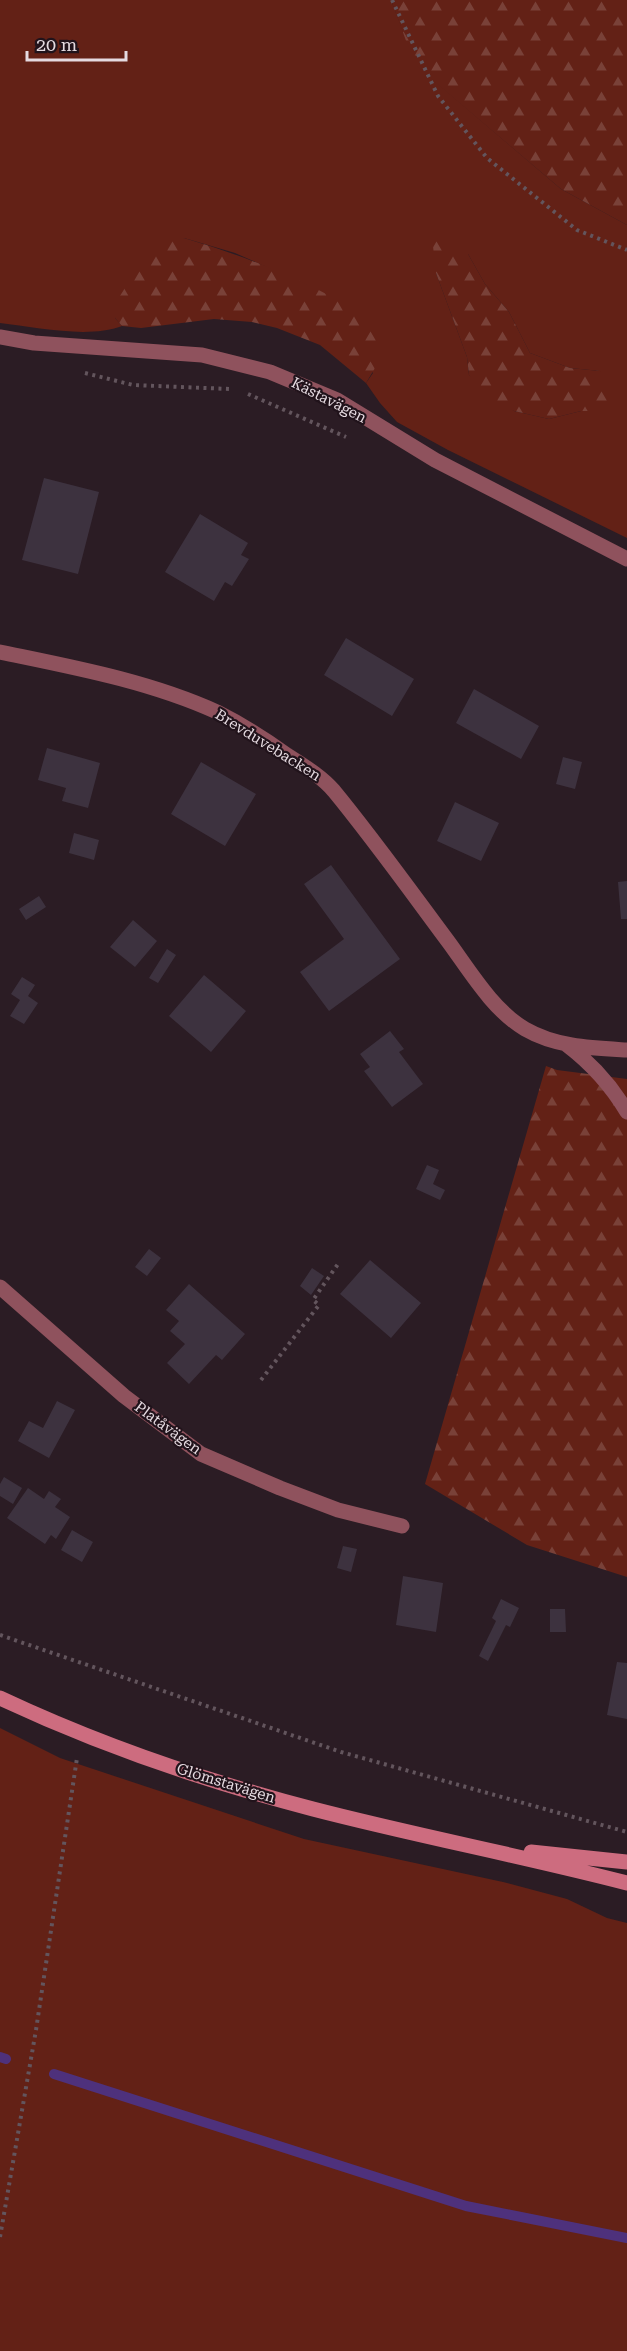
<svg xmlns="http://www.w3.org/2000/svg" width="627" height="2351" font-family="'Roboto Serif',serif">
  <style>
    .green { fill: #632116; fill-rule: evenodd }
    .forest { fill: url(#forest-firs) }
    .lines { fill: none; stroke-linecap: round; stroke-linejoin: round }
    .stream { stroke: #4e317c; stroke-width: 10 }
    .building { fill: #3d323f }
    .path { stroke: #63555d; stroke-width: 4; stroke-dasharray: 3 4.5; stroke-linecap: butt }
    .minor { stroke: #8f525d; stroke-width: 15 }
    .secondary { stroke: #cd6c7f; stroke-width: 15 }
    .labels { text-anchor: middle; stroke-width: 4.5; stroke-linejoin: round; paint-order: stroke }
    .street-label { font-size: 15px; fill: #e5dae0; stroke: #21131b }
  </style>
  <defs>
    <pattern id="forest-firs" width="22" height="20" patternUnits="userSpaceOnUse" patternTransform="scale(1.5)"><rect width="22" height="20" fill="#632116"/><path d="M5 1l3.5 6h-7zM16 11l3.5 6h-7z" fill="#794138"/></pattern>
  </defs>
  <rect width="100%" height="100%" fill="#2b1c24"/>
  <path class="green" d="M0,0H391L416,65L561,189L627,225V538L448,450L397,422L380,403L366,383L373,373L307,285L235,253L184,238L115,318L122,326C88,339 36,327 0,323ZM468,254L485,284L509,312L530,353L570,368L600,371L602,411H581L549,419L514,411L469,375L467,357L436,273Z
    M0,1728L60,1758L304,1839L503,1882L567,1899L607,1918L627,1923V2351H0Z"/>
  <path class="forest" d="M391,0H627V225L561,189L415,65Z
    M438,235L468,254L485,284L509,312L530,353L570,368L600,371L613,389L602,411H581L549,419L514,411L487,399L469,375L467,357L436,273L433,246Z
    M184,238C252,258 321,286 380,326L378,363L366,383L320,345L277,328L252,322L214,319L141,328L122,326L115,318L118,299L139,266L159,244Z
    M546,1066L557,1070L627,1079V1577L527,1545L425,1484Z"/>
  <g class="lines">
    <path class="stream" d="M0,2057L6,2059
      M54,2074L466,2206L627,2238"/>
  </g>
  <path class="building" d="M44,478L99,492L78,574L22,560Z
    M200,514L248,543L241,555L249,559L232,586L225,582L214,601L165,572Z
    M346,638L414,679L392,716L324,675Z
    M474,689L539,726L521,759L456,723Z
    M47,748L100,763L88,808L62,801L66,788L38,780Z
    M563,757L582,762L575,789L556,784Z
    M201,762L256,794L225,846L171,814Z
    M455,802L499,823L481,861L437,841Z
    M74,833L99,840L94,860L69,853Z
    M331,865L400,959L329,1011L300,972L344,939L304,884Z
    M627,881V919H621L618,882Z
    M39,896L46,907L26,920L19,909Z
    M133,920L157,941L135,967L110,947Z
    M167,949L176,955L158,983L149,978Z
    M204,975L246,1011L211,1052L169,1016Z
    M22,977L35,985L28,996L38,1003L24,1024L10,1016L20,1000L11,994Z
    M390,1031L404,1049L399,1052L423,1084L392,1107L364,1071L370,1067L360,1054Z
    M427,1165L439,1170L433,1184L445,1190L440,1200L416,1189Z
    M149,1249L161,1258L147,1276L135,1267Z
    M370,1260L421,1303L391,1338L340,1294Z
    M312,1268L324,1276L311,1295L300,1286Z
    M189,1284L245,1334L222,1360L216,1355L189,1384L167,1363L185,1344L170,1331L179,1321L166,1310Z
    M57,1401L75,1410L49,1458L18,1441L29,1421L43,1428Z
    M4,1477L22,1488L13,1504L0,1496V1484Z
    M28,1488L44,1499L49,1491L61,1499L55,1507L70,1517L56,1539L51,1535L45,1544L7,1518Z
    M72,1530L93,1542L82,1562L61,1550Z
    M343,1546L357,1549L351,1572L337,1568Z
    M403,1576L443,1583L436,1632L396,1625Z
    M501,1599L519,1608L510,1627L506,1625L488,1661L479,1656L496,1621L492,1618Z
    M550,1609H565L566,1632H550Z
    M617,1662L627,1663V1719L607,1715Z"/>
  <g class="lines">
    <path class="path" d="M392,0L438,96L487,158L577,230L627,250
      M85,373L133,385L229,389
      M248,394L346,437
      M261,1380L319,1305L313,1300L338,1264
      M0,1635L341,1752L627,1832
      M0,2237L36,2030L77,1758"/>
    <path class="minor" d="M0,337L34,343L202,355L270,372L337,400L435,460L627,559
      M0,652C72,667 149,681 217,712C241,724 265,739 287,755C304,766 321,776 334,791C375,841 412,893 450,944C471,973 494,1011 525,1029C556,1047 592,1048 627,1050
      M567,1045C592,1064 611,1085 627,1112
      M0,1287L124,1396L201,1454L280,1488L338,1510L402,1526"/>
    <path class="secondary" d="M0,1698C100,1745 205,1781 313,1809C417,1836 523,1856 627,1883
      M531,1852L627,1862"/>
  </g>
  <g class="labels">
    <g class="street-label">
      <text transform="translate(329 400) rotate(27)" y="5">Kästavägen</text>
      <text transform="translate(268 745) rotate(32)" y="5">Brevduvebacken</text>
      <text transform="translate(168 1428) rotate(36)" y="5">Platåvägen</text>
      <text transform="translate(226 1783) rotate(17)" y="5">Glömstavägen</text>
    </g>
  </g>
  <path d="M27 51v9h99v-9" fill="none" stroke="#e5dae0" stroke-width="3"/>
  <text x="36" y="51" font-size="18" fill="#e5dae0" stroke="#21131b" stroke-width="4.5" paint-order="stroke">20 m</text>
</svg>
